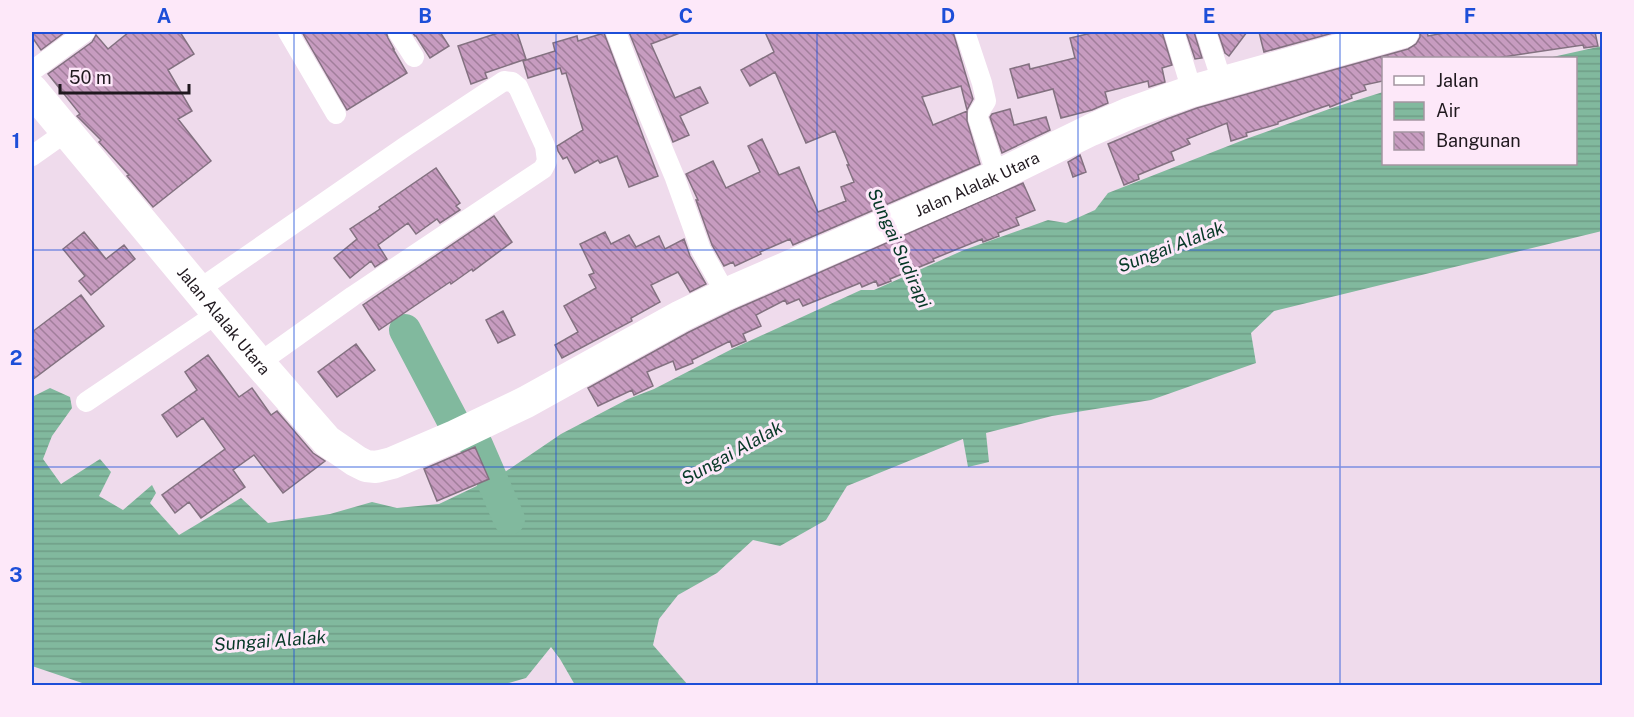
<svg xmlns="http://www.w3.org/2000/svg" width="1634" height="717" font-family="'Public Sans',sans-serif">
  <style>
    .water { fill: url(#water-rules) }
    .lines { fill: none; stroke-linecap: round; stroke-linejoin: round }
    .river { stroke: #81b99e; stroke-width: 32 }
    .building { fill: url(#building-back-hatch); stroke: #837180; stroke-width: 1.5 }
    .street { stroke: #fff; stroke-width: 20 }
    .primary { stroke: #fff; stroke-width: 32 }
    .grid { fill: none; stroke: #1d4ed8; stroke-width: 1.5; stroke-opacity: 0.55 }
    .labels { text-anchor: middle; stroke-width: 6; stroke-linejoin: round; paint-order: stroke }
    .street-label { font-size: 16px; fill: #1f181e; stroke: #fde8f9 }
    .water-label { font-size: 18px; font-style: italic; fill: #063826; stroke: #fde8f9 }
    .neatline { fill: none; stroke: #1d4ed8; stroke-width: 2 }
    .grid-label { font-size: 20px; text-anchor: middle; font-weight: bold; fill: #1d4ed8 }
  </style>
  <defs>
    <pattern id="water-rules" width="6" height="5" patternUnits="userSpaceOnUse" patternTransform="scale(1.5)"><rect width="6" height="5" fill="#81b99e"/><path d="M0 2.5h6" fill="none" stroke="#6f9e88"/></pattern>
    <pattern id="building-back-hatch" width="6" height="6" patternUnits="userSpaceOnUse" patternTransform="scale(1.5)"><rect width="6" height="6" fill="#c79cc0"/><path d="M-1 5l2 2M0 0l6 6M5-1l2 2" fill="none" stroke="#a17e9b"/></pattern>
  </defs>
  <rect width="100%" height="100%" fill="#efdbec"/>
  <path class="water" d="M1602,46V231L1274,311L1251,333L1256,363L1151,400L1052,416L986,433L989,462L968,467L963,439L847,486L826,520L780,546L753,540L717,573L678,595L659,619L653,645L688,685H575L560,659L551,647L526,678L498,686H91L32,666V397L50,388L70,397L72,408L52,436L43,459L61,484L100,459L111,472L99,496L123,510L152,485L156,493L150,503L179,535L241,498L268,523L330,514L372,502L397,508L439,504L502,474L561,434L628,399L654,389L732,349L861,290H874L964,250L1048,220L1066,223L1095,210L1108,193L1246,139L1332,108L1383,92L1384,164H1576V58H1548Z"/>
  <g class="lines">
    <path class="river" d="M405,330L455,425L477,445L509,519"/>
  </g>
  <path class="building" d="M32,32H65L41,50L32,37Z
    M129,32H180L194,54L168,70L192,111L178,119L211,161L153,207L127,176L129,175L99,142L101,140L77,116L80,114L48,74L92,42L96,35L108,49Z
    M302,32H386L388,38L394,49H393L407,73L347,110Z
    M412,32H440L449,46L430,58L416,36H415Z
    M501,32H517L526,59L485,73L487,78L471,84L458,46Z
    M629,32H680V33L651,44L675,98L700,87L708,103L680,116L689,135L673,142Z
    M765,32H953L973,99L967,110L961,86L922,97L933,125L967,111V121L980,164L793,245L790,239L760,252L761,254L735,266L733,262L724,266L712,245L696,200H698L686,174L713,161L726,188L760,172L748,146L762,139L779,175L799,167L818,212L846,201L841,187L854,182L847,165H849L835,131L806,143L775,72L750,86L741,70L774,52Z
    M1096,32H1162L1172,65L1162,68L1165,82L1149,87L1148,81L1105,92L1108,103L1092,110L1061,118L1053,89L1018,98L1010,69L1029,64L1030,69L1075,58L1070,38Z
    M1186,32H1194L1202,58L1195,59Z
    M1218,32H1247L1229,56L1225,53Z
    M1259,32H1333V33L1264,52Z
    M1420,32H1427L1428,36L1450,32H1595L1598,46L1584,48L1583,45L1496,58H1383V81L1364,85L1366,90L1351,95L1352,98L1330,107L1329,105L1278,122V124L1246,133L1247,136L1231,141L1227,123L1187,139L1190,144L1171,152L1174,160L1138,175L1139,179L1124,185L1108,144L1167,119L1197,108L1408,49L1416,44L1420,37Z
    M604,33L658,176L629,187L617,156L600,163L598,160L575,173L567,157L563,159L558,151L557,146L583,130L566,73L562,74L560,68L528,78L523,61L555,51L553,43L577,36L578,41Z
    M1010,109L1014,125L1046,117L1050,130L1002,153L990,117L992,114Z
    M1080,155L1086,172L1073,177L1068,162Z
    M436,168L460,203L456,206L460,210L440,223L437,219L416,234L408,223L378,245L387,259L375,267L371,261L350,278L334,258L357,239L350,229L380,209L379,207Z
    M1023,183L1035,210L1016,218L1019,225L998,233L999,236L983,242L982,239L933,259L934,261L890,279L891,281L878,286L876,281L862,287L860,283L803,306L799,299L787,304L785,300L756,315L761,326L743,334L746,341L732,347L730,341L692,360L693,363L676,370L673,361L647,372L653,386L634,395L632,390L598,406L588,388L689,332L734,310Z
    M494,216L512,242L473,271L472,269L451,284L450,282L379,330L363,305Z
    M84,232L106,259L124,245L135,259L91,295L79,281L85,276L63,249Z
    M605,232L611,244L629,235L636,247L659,236L665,249L684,239L690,256L706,284L690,292L678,272L651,285L660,302L631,318L632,321L562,358L555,345L578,332L564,306L596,288L589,275L594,273L580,244Z
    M81,295L104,326L32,380V332Z
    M503,311L515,335L498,343L486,320Z
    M356,344L375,370L337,397L318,372Z
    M208,355L239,397L252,388L271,415L277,411L313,453L325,461L283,493L254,455L233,470L245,487L201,518L189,502L175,513L162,495L225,449L203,418L177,437L162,415L197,390L185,372Z
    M475,447L489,479L437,501L424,469Z"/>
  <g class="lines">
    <path class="street" d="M288,32L336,114
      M398,32L414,57
      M616,32L637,87L675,178L701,250L726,294
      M965,32L982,83L986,101L978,114V118L997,176
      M1174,32L1192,91
      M1206,32L1222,82
      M32,71L85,32
      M32,156L66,132
      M198,290L406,146L504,81L512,82L518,87L545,146L547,161L543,169L353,296L259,363
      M86,402L218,313"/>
    <path class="primary" id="s1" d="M32,90L259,363L327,441L356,461L366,466L376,467L392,463L455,436L526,402L681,316L726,294L997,176L1091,130L1130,113L1192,91L1403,32"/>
  </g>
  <path class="grid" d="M294,32V686M556,32V686M817,32V686M1078,32V686M1340,32V686M32,250H1602M32,467H1602"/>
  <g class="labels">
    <g class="street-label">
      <text dy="6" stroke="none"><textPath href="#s1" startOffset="1180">Jalan Alalak Utara</textPath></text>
      <text dy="6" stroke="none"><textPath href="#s1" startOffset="300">Jalan Alalak Utara</textPath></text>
    </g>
    <g class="water-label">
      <text transform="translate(1171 247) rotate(-21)" y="6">Sungai Alalak</text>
      <text transform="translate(899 248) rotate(66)" y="6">Sungai Sudirapi</text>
      <text transform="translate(732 453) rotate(-29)" y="6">Sungai Alalak</text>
      <text transform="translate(270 641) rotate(-4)" y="6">Sungai Alalak</text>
    </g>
  </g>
  <rect width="1634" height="717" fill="none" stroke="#fde8f9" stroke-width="66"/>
  <rect x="1382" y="57" width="195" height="108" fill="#fde8f9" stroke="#a495a1" stroke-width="1.5"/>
  <rect x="1394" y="76" width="30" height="9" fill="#ffffff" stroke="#a495a1" stroke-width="1.5"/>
  <text x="1436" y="87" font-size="18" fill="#1f181e">Jalan</text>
  <rect x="1394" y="102" width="30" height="18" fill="url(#water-rules)" stroke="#a495a1" stroke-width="1.5"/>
  <text x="1436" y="117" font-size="18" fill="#1f181e">Air</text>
  <rect x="1394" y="132" width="30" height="18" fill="url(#building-back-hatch)" stroke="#a495a1" stroke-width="1.5"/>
  <text x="1436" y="147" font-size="18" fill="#1f181e">Bangunan</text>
  <path d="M60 84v9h129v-9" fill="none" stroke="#1f181e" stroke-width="3"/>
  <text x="69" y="84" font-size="18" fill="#1f181e" stroke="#fde8f9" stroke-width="4.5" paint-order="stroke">50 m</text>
  <rect x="33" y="33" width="1568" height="651" class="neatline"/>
  <g class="grid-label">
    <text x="164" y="23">A</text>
    <text x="425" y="23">B</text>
    <text x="686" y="23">C</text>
    <text x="948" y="23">D</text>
    <text x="1209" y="23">E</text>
    <text x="1470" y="23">F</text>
    <text x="16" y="148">1</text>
    <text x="16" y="365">2</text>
    <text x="16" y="582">3</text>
  </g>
</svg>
